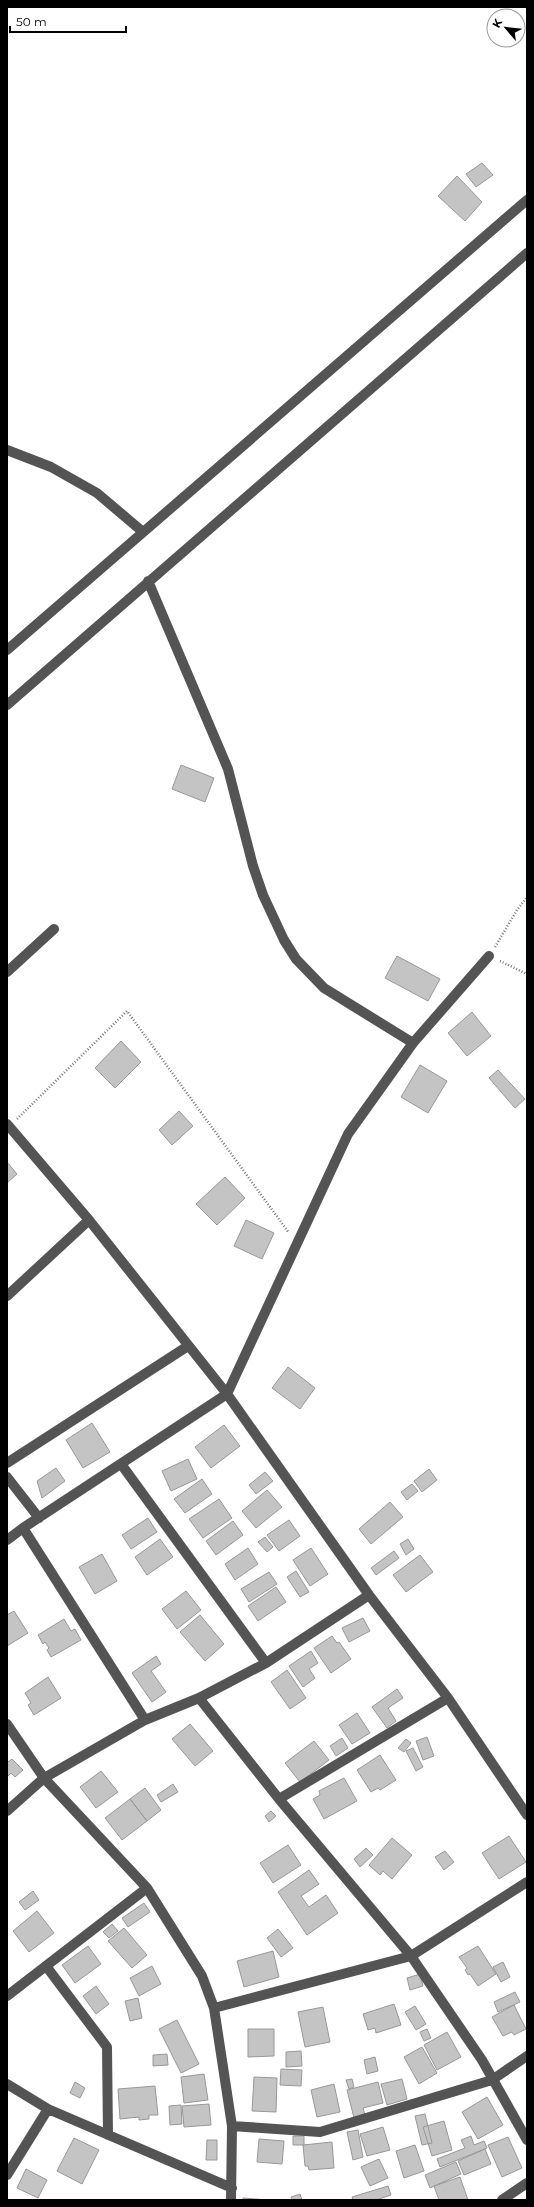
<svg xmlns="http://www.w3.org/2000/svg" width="534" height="2207" font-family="Montserrat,sans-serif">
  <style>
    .building { fill: #c4c4c4; stroke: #989898 }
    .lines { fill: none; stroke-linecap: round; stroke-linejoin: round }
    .path { stroke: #767676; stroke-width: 2.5; stroke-dasharray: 1 2; stroke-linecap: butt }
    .minor { stroke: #545454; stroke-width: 10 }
  </style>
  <rect width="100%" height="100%" fill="#fff"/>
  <path class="building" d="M482,163L493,175L476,187L466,174Z
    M457,176L482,202L465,221L438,196Z
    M181,765L214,778L205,802L172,789Z
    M397,956L440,979L428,1001L385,978Z
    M472,1012L491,1036L467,1056L448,1033Z
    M121,1041L141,1062L115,1088L95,1068Z
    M420,1065L447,1081L428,1113L401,1097Z
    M498,1070L525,1099L515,1108L489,1078Z
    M179,1111L193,1126L172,1145L159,1130Z
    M7,1162L17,1174L7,1183Z
    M225,1177L245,1198L217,1225L196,1204Z
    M246,1220L274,1233L262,1259L234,1246Z
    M288,1367L315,1388L300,1409L272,1388Z
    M92,1423L110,1452L83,1468L66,1440Z
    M224,1425L240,1446L211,1468L195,1447Z
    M188,1459L197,1479L171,1491L162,1471Z
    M56,1468L65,1481L42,1498L37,1481Z
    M429,1469L437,1480L422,1492L414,1481Z
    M265,1472L273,1481L256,1494L249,1485Z
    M202,1479L212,1494L185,1513L174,1499Z
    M412,1484L418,1491L407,1500L401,1492Z
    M267,1490L282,1507L256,1528L242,1511Z
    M219,1499L232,1518L203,1538L189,1519Z
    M390,1502L403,1517L371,1544L359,1529Z
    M148,1518L157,1532L131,1549L122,1535Z
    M289,1520L300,1536L279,1551L267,1535Z
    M233,1521L243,1535L216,1555L206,1541Z
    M265,1537L273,1547L267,1552L258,1542Z
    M160,1539L173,1557L147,1575L135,1557Z
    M408,1539L414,1549L406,1555L400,1544Z
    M248,1548L258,1564L235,1580L225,1564Z
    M311,1548L328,1574L310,1586L293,1560Z
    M394,1551L399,1558L376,1575L371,1568Z
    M102,1554L117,1581L95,1594L79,1567Z
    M420,1555L433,1572L406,1592L393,1575Z
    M296,1571L309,1592L300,1597L287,1577Z
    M269,1572L277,1584L249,1602L241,1589Z
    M276,1587L286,1602L258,1621L248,1606Z
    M186,1591L201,1610L177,1629L162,1609Z
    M14,1611L28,1633L7,1646V1615Z
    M200,1615L224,1644L205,1661L180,1632Z
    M363,1618L370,1631L349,1642L342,1628Z
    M64,1619L71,1631L75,1629L81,1640L51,1657L47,1650L49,1648L45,1642L43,1644L38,1635Z
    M332,1636L337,1643L339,1642L351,1659L331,1673L314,1648Z
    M311,1651L318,1663L309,1669L315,1678L303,1687L289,1666Z
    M156,1656L161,1664L151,1671L166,1692L152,1702L132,1673Z
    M287,1670L306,1698L290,1709L271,1682Z
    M48,1677L61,1698L34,1715L28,1705L31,1703L25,1693Z
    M397,1689L403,1698L388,1708L396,1721L387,1728L372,1707Z
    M357,1713L370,1733L352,1744L339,1725Z
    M190,1724L213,1751L195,1766L172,1739Z
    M427,1737L434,1756L423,1760L416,1741Z
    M342,1738L348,1748L336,1756L330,1746Z
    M406,1739L411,1743L404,1752L398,1748Z
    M314,1741L329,1760L300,1782L285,1763Z
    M413,1748L423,1767L416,1771L406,1751Z
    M380,1755L396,1780L380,1790L378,1788L371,1792L357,1770Z
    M12,1759L23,1770L15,1777L11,1773L7,1777V1761L8,1762Z
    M101,1771L118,1792L96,1808L80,1787Z
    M344,1778L357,1801L324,1819L313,1799L320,1795L319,1791Z
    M173,1784L178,1792L161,1802L157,1795Z
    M145,1788L161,1810L147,1821L130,1799Z
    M130,1799L147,1821L122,1840L105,1818Z
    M271,1811L276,1816L269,1822L265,1816Z
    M509,1836L526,1862L499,1879L482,1853Z
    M392,1838L412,1855L392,1879L383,1871L380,1875L369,1865Z
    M288,1845L301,1865L273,1883L260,1863Z
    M366,1848L373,1855L360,1867L354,1859Z
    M445,1851L454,1862L444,1870L435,1857Z
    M309,1870L319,1884L301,1896L309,1907L326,1895L338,1913L307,1935L278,1892Z
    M33,1891L39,1900L25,1910L19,1902Z
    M144,1903L150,1912L128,1927L122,1918Z
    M37,1911L54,1933L29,1952L13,1931Z
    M112,1924L118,1931L109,1938L103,1932Z
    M124,1928L147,1955L132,1968L108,1941Z
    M278,1929L293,1948L281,1957L267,1938Z
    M88,1946L101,1964L75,1983L62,1965Z
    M478,1946L496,1974L478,1986L470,1974L468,1975L465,1970L467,1968L459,1957Z
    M273,1951L279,1977L244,1987L237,1961Z
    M503,1962L510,1977L501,1982L493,1967Z
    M152,1966L161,1984L139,1996L130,1978Z
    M420,1974L423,1986L410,1990L407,1978Z
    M96,1986L109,2004L96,2014L83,1996Z
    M515,1992L520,2002L498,2012L494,2002Z
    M138,1998L142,2018L130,2021L125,2001Z
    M394,2004L401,2025L376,2033L375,2028L368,2030L363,2014Z
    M514,2005L526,2029L514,2035L512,2032L503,2036L492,2017Z
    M415,2006L426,2024L416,2030L405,2012Z
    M323,2007L330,2042L305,2047L298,2012Z
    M177,2020L199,2064L181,2073L159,2029Z
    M248,2029H274V2056L248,2057Z
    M427,2029L431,2038L424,2041L420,2032Z
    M447,2032L461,2057L437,2070L424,2045Z
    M422,2047L437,2073L419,2084L404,2057Z
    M301,2051L302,2066L286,2067V2052Z
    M167,2054L168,2065L153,2066V2055Z
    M375,2057L378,2071L367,2074L364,2060Z
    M281,2069L302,2070L301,2086L280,2085Z
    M204,2074L208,2100L184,2103L181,2077Z
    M254,2077L277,2078L276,2112L252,2111Z
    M352,2079L354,2087L349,2089L346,2080Z
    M402,2079L407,2099L387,2105L381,2084Z
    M75,2082L85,2088L80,2098L70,2093Z
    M378,2082L383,2103L363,2108L365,2115L354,2118L347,2090Z
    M334,2084L340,2112L317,2117L311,2090Z
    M155,2086L158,2115H149V2119L139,2120V2117L120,2119L118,2089Z
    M487,2097L503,2125L478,2139L462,2112Z
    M209,2104L211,2125L184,2127L182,2106Z
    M181,2105L182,2124L170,2125L169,2106Z
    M425,2114L432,2143L422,2145L415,2116Z
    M444,2121L452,2150L432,2156L423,2127Z
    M383,2127L390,2150L367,2156L360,2134Z
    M358,2130L363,2157L353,2160L347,2132Z
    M293,2136H304V2145H293Z
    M471,2136L474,2145L484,2141L487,2148L440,2167L437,2159L465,2148L461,2140Z
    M508,2137L522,2168L502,2177L488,2145Z
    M74,2138L99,2150L82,2184L57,2171Z
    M259,2139L284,2141L282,2164L257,2162Z
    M207,2140H217V2160H206Z
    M332,2142L334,2168L309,2170L308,2166H305L303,2145Z
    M415,2145L424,2171L404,2178L396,2151Z
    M485,2149L491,2164L464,2175L458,2161Z
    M379,2159L388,2178L370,2186L361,2167Z
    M456,2162L461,2174L430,2188L425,2175Z
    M26,2169L47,2180L38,2198L17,2188Z
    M460,2177L468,2200H439L434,2186Z
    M388,2186L391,2195L376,2200H353L352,2197Z
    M300,2194L302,2200H292L291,2197Z
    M243,2198L268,2200H243Z"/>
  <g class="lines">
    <path class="path" d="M495,947L517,910L527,897
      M500,961L527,974
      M17,1119L127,1011L289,1233"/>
    <path class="minor" d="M7,450L51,467L97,493L143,532
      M148,581L228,769L253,866L263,895L284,940L296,959L324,988L413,1043
      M7,650L527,200
      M7,705L527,253
      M7,972L54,929
      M7,1124L89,1220L227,1394L369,1595L448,1698L527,1815
      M7,1296L89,1220
      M7,1463L188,1346
      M121,1464L266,1663
      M7,1477L39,1518
      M23,1528L145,1720
      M7,1540L23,1528L227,1394L348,1134L413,1043L489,956
      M199,1698L279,1799L411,1956L482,2060L527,2140
      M7,1724L44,1778L147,1888L202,1976L214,2008L232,2126L231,2200
      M279,1799L448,1698
      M7,1811L44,1778L145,1720L199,1698L266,1663L369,1595
      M46,1966L107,2047L108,2135
      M7,1996L147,1888
      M214,2008L411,1956L527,1882
      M7,2084L48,2109L232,2188
      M232,2126L320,2132L492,2080L527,2056
      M7,2175L48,2109
      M502,2200L527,2183"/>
  </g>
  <rect width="534" height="2207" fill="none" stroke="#000000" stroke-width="16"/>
  <g transform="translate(506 28) rotate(298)"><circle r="19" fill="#ffffff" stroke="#999999"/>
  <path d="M0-3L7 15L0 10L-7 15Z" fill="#000000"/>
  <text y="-6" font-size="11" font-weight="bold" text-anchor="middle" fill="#000000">K</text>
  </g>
  <path d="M10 26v6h116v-6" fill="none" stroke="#000000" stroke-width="2"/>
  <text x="16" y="26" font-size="12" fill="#000000" stroke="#ffffff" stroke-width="3" paint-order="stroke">50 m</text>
</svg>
